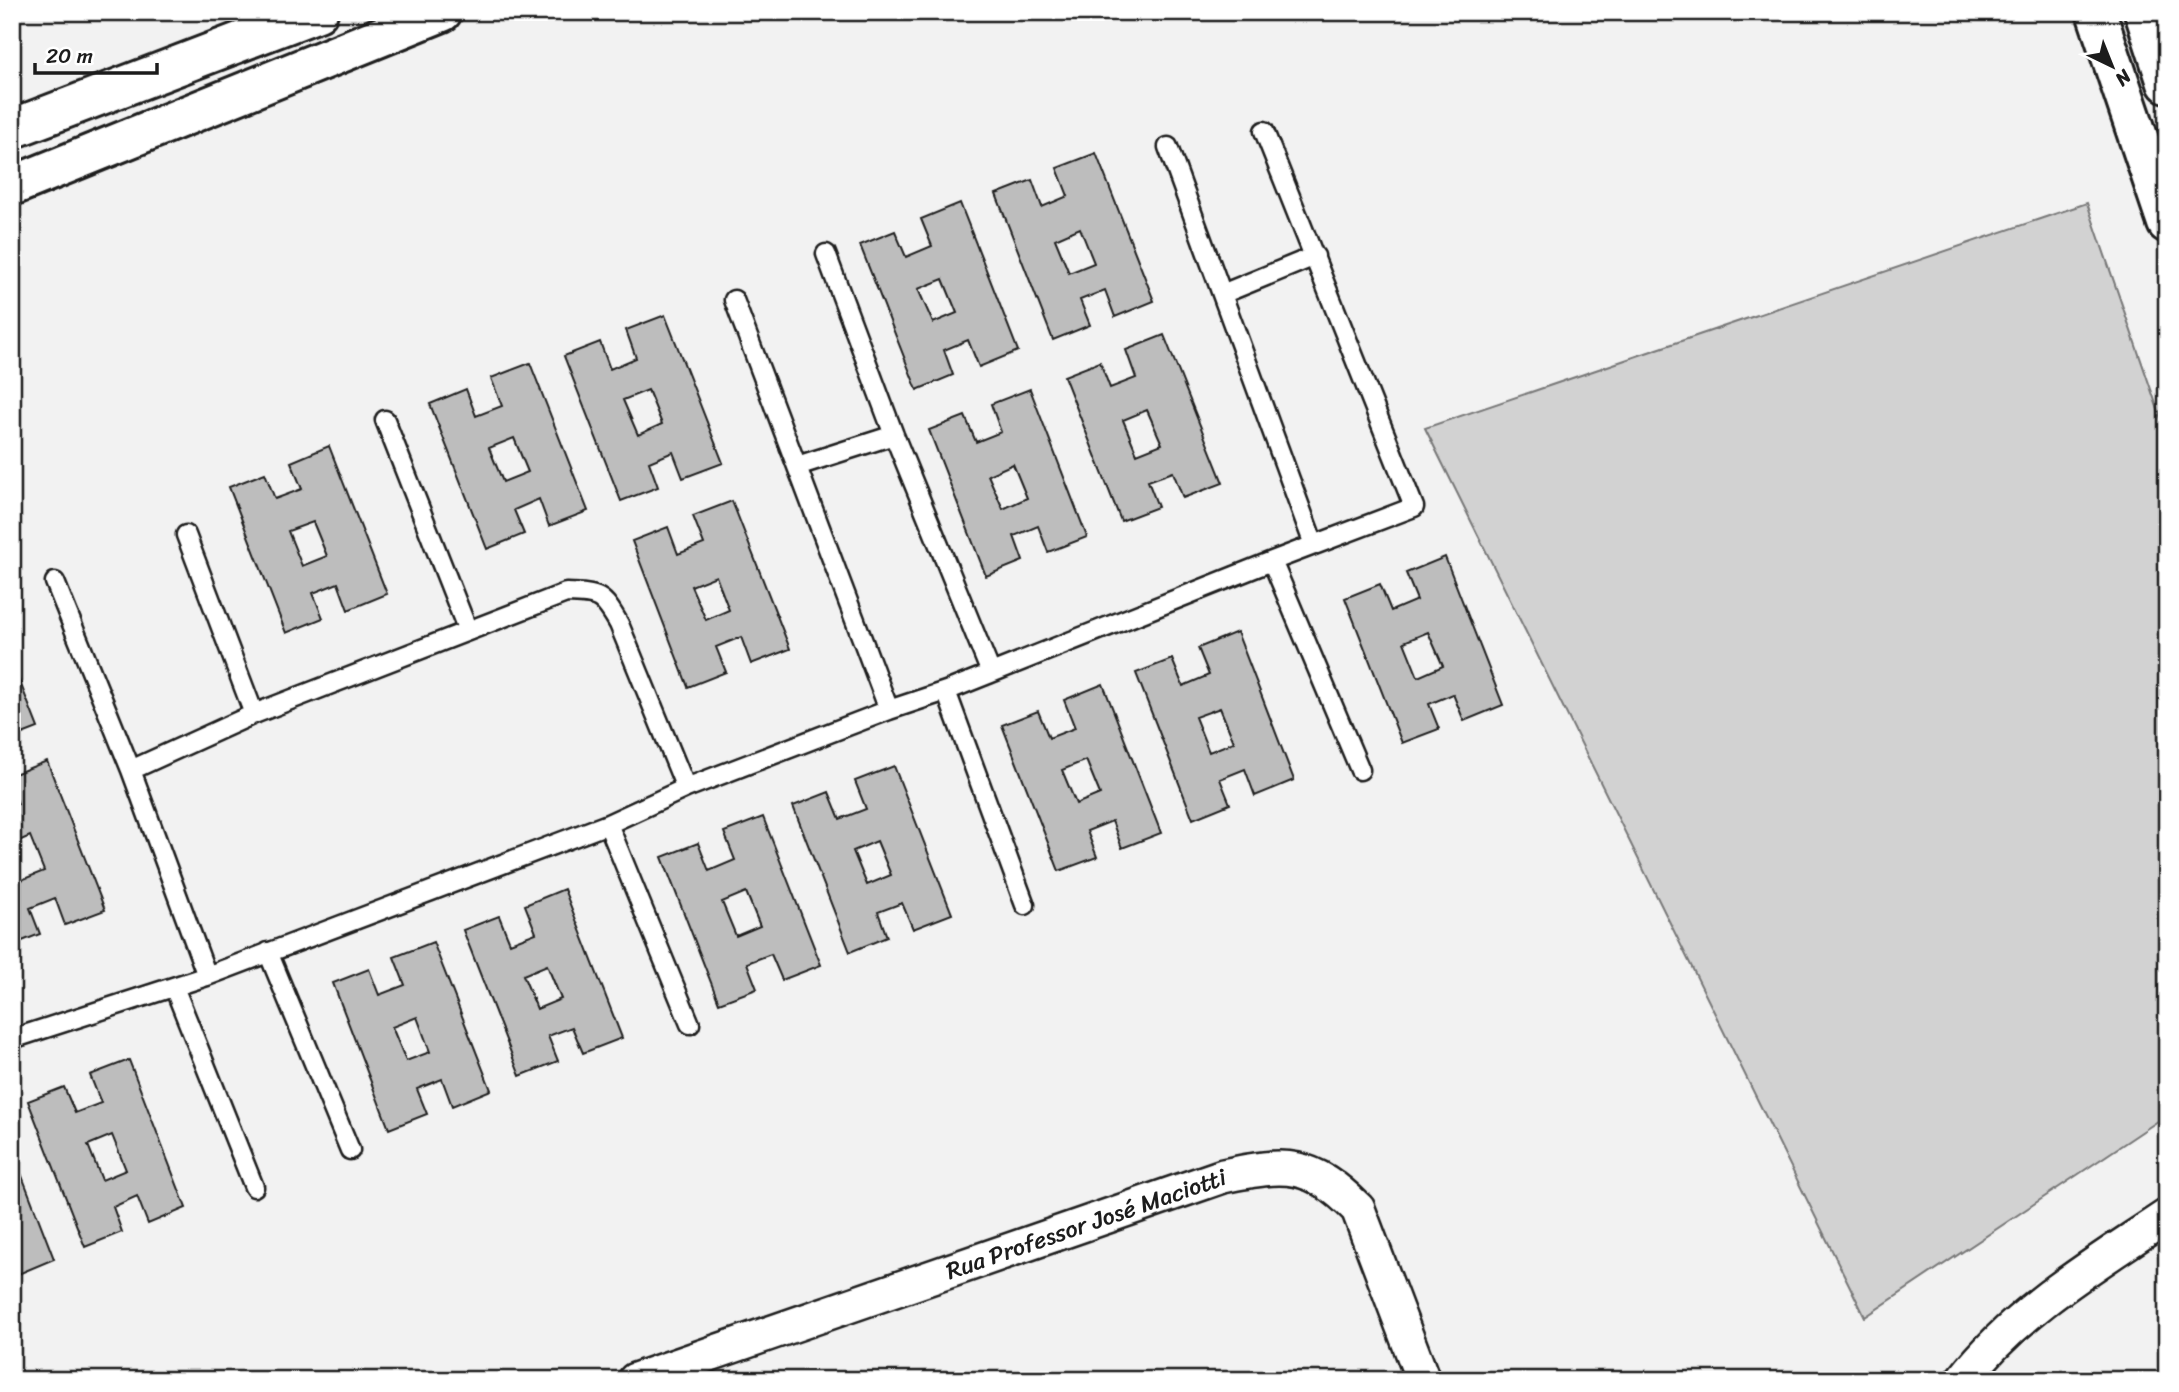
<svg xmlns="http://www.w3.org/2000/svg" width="2179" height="1392" font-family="Sriracha,sans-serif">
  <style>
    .green { fill: #d2d2d2; stroke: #777; stroke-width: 2 }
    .building { fill: #bdbdbd; stroke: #1c1c1c; stroke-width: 2; fill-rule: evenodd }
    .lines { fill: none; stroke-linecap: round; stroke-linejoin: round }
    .lane-casing { stroke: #1c1c1c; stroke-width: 23 }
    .street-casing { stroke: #1c1c1c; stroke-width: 38 }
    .secondary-casing { stroke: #1c1c1c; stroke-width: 44 }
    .lane { stroke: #fff; stroke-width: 18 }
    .street { stroke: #fff; stroke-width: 33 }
    .secondary { stroke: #fff; stroke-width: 38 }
    .labels { text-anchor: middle; stroke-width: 5; stroke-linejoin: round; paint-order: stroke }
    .street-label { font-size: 24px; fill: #1c1c1c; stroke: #fff }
  </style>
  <rect width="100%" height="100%" fill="#f2f2f2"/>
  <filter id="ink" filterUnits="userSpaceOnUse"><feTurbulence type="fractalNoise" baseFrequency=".0143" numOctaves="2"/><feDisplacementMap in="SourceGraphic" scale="14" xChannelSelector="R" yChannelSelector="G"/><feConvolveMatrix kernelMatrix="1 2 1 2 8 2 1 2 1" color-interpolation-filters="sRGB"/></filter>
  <g filter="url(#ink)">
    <path class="green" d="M2087,203L2167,436V1115L1865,1317L1425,428Z"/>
    <path class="building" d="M1096,153L1154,301L1115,317L1105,290L1080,300L1090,325L1053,340L996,194L1032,180L1042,207L1068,196L1057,168ZM1080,228L1094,263L1069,273L1055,239Z
      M960,203L1018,351L979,367L968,340L944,350L953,375L917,390L860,245L895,231L906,257L932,246L921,219ZM943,279L957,313L933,323L918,289Z
      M665,315L723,463L683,478L673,452L649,462L658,487L621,501L564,356L600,342L610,369L636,358L626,330ZM648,390L662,424L638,435L623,400Z
      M1164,335L1223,483L1183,498L1173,472L1148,481L1158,507L1121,521L1064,376L1100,362L1110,388L1136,378L1126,350ZM1147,410L1162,444L1137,454L1123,420Z
      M530,363L588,511L549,526L539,499L514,510L524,534L487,549L430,404L466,389L476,416L502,406L491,378ZM514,438L528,472L503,482L489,448Z
      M1030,389L1087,537L1048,552L1038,526L1014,536L1023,561L986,576L929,430L965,416L976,442L1001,432L991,404ZM1013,464L1027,498L1003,509L988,475Z
      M329,446L387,594L348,610L338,583L313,593L323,618L286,633L229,487L265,473L275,499L302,489L291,462ZM313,522L327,556L302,566L288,531Z
      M732,501L790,649L751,664L741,637L716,647L726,672L688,687L632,541L668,527L678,554L704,544L693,516ZM716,576L729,610L706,620L691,586Z
      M1445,557L1503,705L1464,721L1453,694L1429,704L1439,729L1402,743L1345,598L1380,584L1391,611L1417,600L1406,573ZM1428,632L1443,666L1418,677L1404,642Z
      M1237,632L1294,780L1255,796L1245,769L1220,779L1230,804L1193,819L1136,673L1172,659L1183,686L1209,675L1198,648ZM1220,708L1234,742L1209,752L1195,717Z
      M12,662L38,728L12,738Z
      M1103,684L1161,833L1122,848L1112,821L1087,831L1097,857L1059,871L1002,725L1038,711L1049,738L1075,728L1064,700ZM1086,760L1100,794L1076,804L1062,770Z
      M47,761L105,910L65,925L55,898L30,908L40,934L12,945V864L19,881L44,871L30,836L12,844V807L18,804L12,788V775Z
      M894,766L952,914L913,929L902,903L878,912L887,937L850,952L793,806L829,792L840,819L866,809L855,781ZM877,841L891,875L867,885L853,851Z
      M763,817L821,965L782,980L771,954L747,963L757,989L719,1003L662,857L698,843L709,871L735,860L724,832ZM746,892L760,926L736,936L722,902Z
      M564,889L622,1038L583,1053L572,1027L548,1036L558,1061L520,1076L463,930L499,916L510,943L536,933L525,905ZM547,965L561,999L537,1009L523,975Z
      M433,942L491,1090L452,1106L442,1079L417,1089L427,1114L389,1129L333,983L369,969L379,995L405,985L394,957ZM417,1017L430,1052L406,1061L392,1027Z
      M129,1060L186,1208L148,1224L137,1196L113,1207L122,1232L85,1247L28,1101L64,1087L75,1113L101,1103L90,1075ZM112,1135L126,1170L102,1180L88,1145Z
      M12,1150L54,1259L16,1275L12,1265Z"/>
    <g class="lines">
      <g class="lane-casing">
        <path id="lane" d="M1168,147L1314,545
          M826,254L894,435L991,673
          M1222,294L1315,256
          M734,300L889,710
          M385,420L468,631
          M797,466L894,435
          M186,535L254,714
          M1272,561L1360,770
          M55,582L131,770
          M946,691L1025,905
          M608,824L690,1024
          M268,952L350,1150
          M207,976L131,770L254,714L566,593C599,594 602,594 619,624L686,788
          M174,987L254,1187
          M12,1039L207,976L608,824L686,788L889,710L946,691L1272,561L1414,507L1264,131"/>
      </g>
      <g class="street-casing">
        <path id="street" d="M635,1380L1223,1176C1287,1163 1310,1161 1358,1209L1423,1380
          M1963,1380C2017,1310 2094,1265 2167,1216"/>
      </g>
      <g class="secondary-casing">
        <path id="secondary" d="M2096,12L2167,223
          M2144,12L2167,83
          M12,129L318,12
          M12,186L442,12"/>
      </g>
      <use href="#lane" class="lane"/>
      <use href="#street" class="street"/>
      <use href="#secondary" class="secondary"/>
    </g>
  </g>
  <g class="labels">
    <g class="street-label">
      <text transform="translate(1086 1224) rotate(-19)" y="8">Rua Professor José Maciotti</text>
    </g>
  </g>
  <rect width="2179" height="1392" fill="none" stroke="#fff" stroke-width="42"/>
  <rect x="21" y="21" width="2137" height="1350" fill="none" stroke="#1c1c1c" stroke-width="2.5" filter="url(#ink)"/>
  <g transform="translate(2112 66) rotate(137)" stroke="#ffffff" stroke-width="5" paint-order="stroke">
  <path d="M0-5L12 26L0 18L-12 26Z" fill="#1c1c1c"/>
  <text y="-10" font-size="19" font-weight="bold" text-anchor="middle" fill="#1c1c1c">N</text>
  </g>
  <path d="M35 63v10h122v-10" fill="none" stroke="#1c1c1c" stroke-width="3.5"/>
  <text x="46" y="63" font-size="21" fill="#1c1c1c" stroke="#ffffff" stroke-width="5" paint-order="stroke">20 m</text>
</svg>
